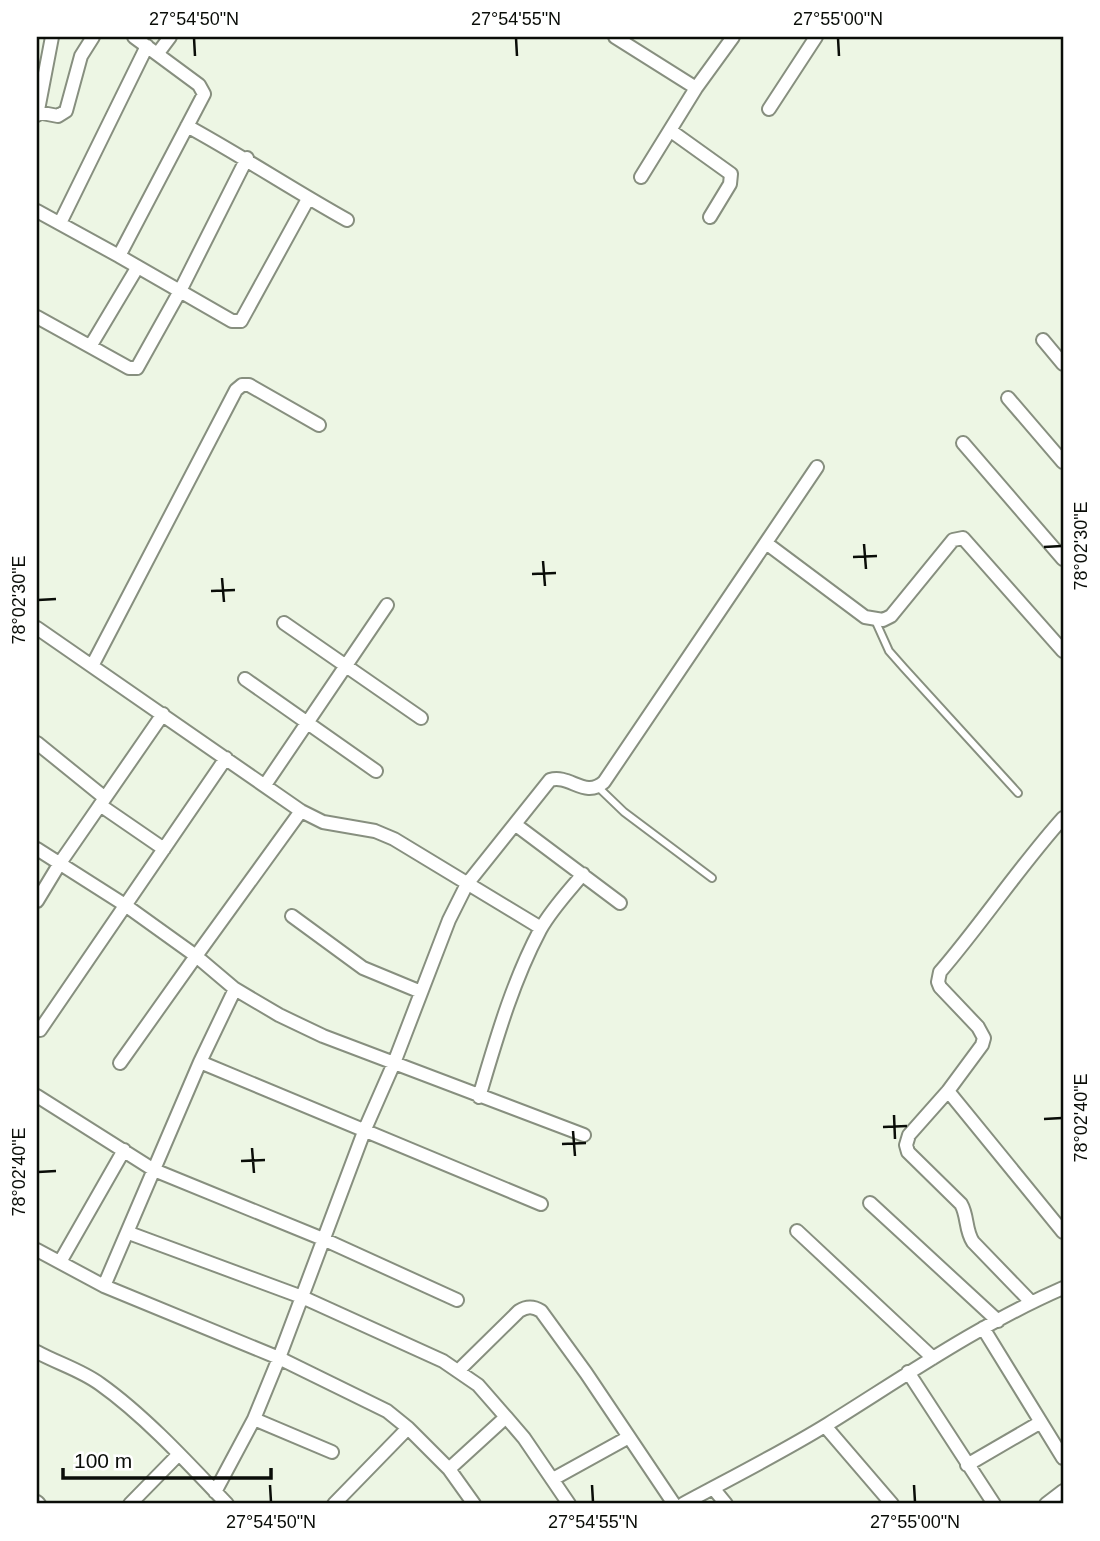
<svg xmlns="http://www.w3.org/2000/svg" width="1100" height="1541" font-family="Helvetica,sans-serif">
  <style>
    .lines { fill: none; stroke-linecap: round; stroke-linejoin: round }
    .service-casing { stroke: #878f7f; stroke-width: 10 }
    .minor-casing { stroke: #878f7f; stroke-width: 16 }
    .service { stroke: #fff; stroke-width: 6 }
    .minor { stroke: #fff; stroke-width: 12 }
    .ticks { fill: none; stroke: #0a0d08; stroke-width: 2.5 }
    .neatline { fill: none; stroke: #0a0d08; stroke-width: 2.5 }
    .ticks-label { font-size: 18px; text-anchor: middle; fill: #0a0d08 }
  </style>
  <rect width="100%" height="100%" fill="#edf6e4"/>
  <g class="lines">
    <g class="service-casing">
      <path id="service" d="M875,620L889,651L904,668L1018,793
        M598,787L624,812L712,878"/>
    </g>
    <g class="minor-casing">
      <path id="minor" d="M615,37L696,88
        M158,53L170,37
        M769,109L816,37
        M37,112L58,116L66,111L81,56L93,37
        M37,115L52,37
        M187,126C242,156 293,190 347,220
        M671,131L731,174L730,184L710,217
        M641,177L696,88L733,37
        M37,211L119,256L204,94L199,85L134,37
        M60,223L147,46
        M119,256L232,321H241L308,199
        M37,317L129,368H137L180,291L247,158
        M1043,340L1063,364
        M91,345L137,268
        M1008,398L1063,462
        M963,443L1063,559
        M766,543L865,617L883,620L891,616L953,540L963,538L1063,651
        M284,623L421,718
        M37,628L301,811L323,822L375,831L394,839L541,928
        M92,666L236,390L242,385H249L319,425
        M245,679L376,771
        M37,743L105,798
        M265,785L387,605
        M100,805L164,849
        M516,825L620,903
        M37,849L125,905L196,956L120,1063
        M37,901L60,863L163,714
        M292,916L363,968L421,992
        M235,989L196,956L301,811
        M40,1030L226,758
        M200,1062L541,1204
        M948,1091L1063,1232
        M37,1096L154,1170L323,1239L457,1300
        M479,1097C496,1040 512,983 540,930C551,910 568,892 583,874
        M870,1203L998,1321
        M797,1231L933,1358
        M129,1233L302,1297L443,1361L478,1385L506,1417L449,1469
        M37,1250L104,1286L279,1358L387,1411L408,1428L449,1469L474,1504
        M60,1262L124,1150
        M104,1286L200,1062L235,989L279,1015L323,1036L584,1135
        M1031,1302L973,1242C965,1230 968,1216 961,1204L908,1152L906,1145L909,1135L948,1091L982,1045L984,1038L978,1027L940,987L938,982L940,972C983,922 1019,867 1063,818
        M983,1328L1063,1458
        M37,1352C57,1363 81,1370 100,1384C145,1416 189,1464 227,1504
        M458,1371L519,1311C527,1306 533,1306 541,1311L586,1373L674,1504
        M908,1372L994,1504
        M506,1417L524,1438L569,1504
        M254,1419L332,1452
        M825,1426L892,1504
        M967,1465L1041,1422
        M553,1479L629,1437
        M713,1488L726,1504
        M215,1492L254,1419L279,1358L365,1129L394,1063L449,920L467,884L550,780C570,774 585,799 604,782L817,467
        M37,1502L39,1504
        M130,1504L179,1454
        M334,1504L408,1428
        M683,1504C731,1478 781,1453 828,1424C905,1376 980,1324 1063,1288
        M1046,1504L1063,1491"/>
    </g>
    <use href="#service" class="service"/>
    <use href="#minor" class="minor"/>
  </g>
  <path class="ticks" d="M194,38L195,56M516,38L517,56M838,38L839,56M864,544L866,569M1044,547L1062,546M853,557L877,556M543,561L545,586M532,574L556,573M222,578L224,602M211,591L235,590M38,600L56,599M894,1115L895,1139M1044,1119L1062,1118M883,1127L907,1126M573,1131L575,1156M562,1144L586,1143M252,1148L254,1173M241,1161L265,1160M38,1172L56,1171M270,1485L271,1502M592,1485L593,1502M914,1485L915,1502"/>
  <rect width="1100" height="1541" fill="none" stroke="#ffffff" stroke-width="77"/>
  <path d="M63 1468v10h208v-10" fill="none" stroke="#0a0d08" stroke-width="3.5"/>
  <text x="74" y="1468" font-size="21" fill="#0a0d08" stroke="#ffffff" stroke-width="5" paint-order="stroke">100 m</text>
  <rect x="38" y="38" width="1024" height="1464" class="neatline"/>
  <g class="ticks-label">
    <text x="194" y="25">27°54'50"N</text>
    <text x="516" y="25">27°54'55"N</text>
    <text x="838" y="25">27°55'00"N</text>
    <text transform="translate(1081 546) rotate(-90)" y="6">78°02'30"E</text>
    <text transform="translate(19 600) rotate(-90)" y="6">78°02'30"E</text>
    <text transform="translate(1081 1118) rotate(-90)" y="6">78°02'40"E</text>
    <text transform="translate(19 1172) rotate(-90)" y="6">78°02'40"E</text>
    <text x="271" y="1528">27°54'50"N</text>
    <text x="593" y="1528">27°54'55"N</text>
    <text x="915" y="1528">27°55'00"N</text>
  </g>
</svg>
